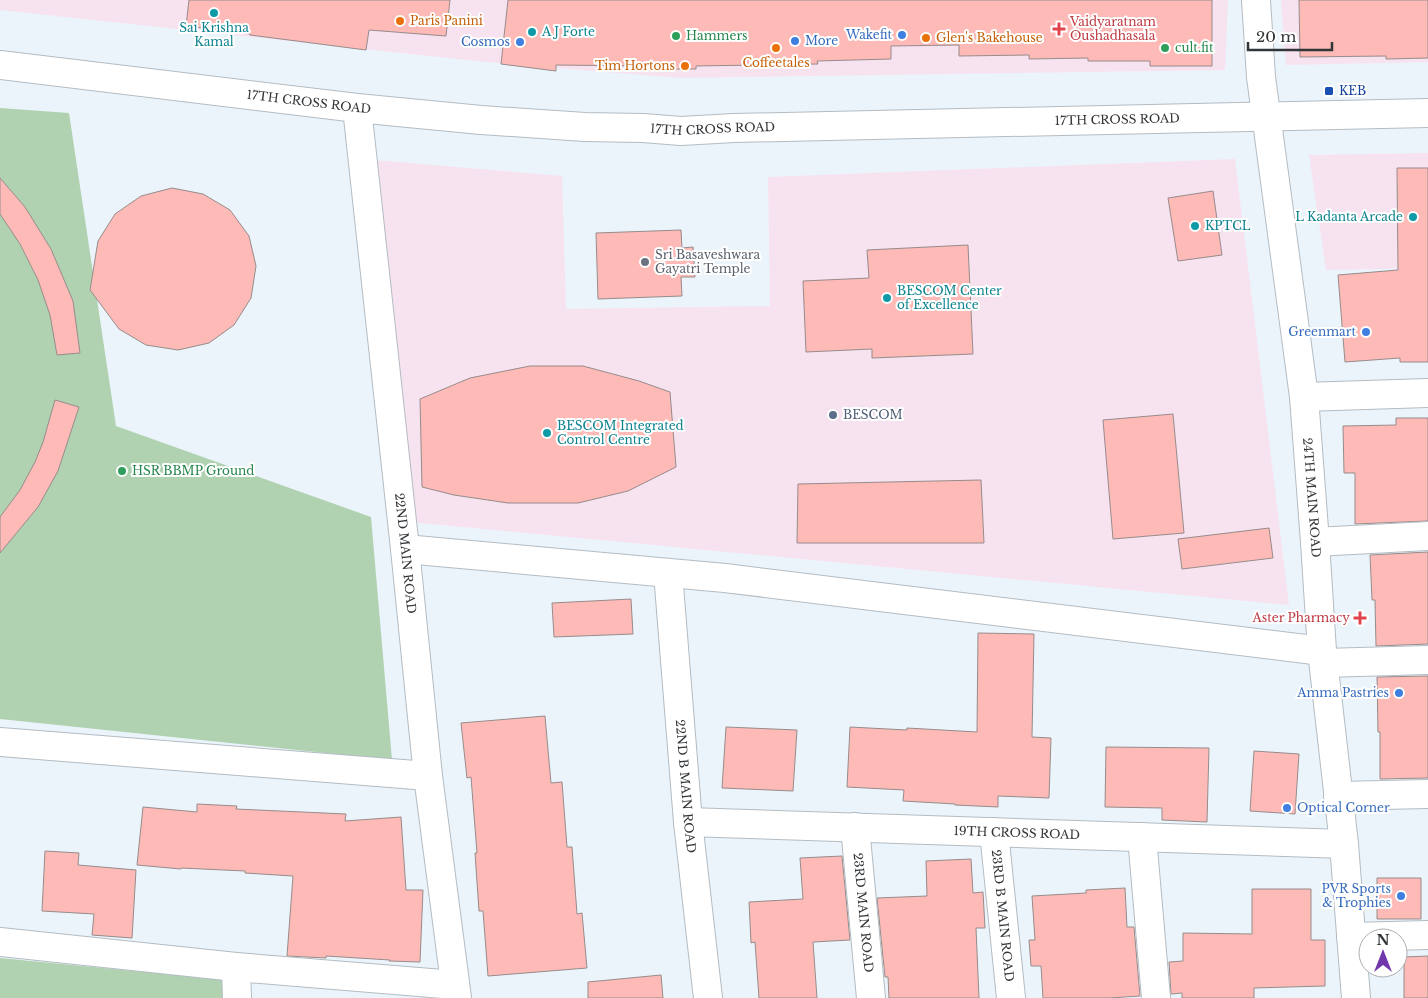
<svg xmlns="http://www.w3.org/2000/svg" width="1428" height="998" font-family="'Libre Baskerville',serif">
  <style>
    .commercial { fill: #f7e2f0 }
    .green { fill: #b0d2b1 }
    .building { fill: #fdbab7; stroke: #968c8b }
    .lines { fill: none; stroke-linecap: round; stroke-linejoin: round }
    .minor-casing { stroke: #b4bcc2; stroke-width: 30 }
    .tertiary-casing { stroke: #b4bcc2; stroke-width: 30 }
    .secondary-casing { stroke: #b4bcc2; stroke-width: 30 }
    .minor { stroke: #fff; stroke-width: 28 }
    .tertiary { stroke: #fff; stroke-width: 28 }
    .secondary { stroke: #fff; stroke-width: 28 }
    .culture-dot { fill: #0f9aa8; stroke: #fff; stroke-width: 2 }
    .food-dot { fill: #e8710a; stroke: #fff; stroke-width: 2 }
    .health-dot { fill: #e0444e; stroke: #fff; stroke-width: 2 }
    .shop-dot { fill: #3f7fe0; stroke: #fff; stroke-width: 2 }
    .leisure-dot { fill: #2e9e5b; stroke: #fff; stroke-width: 2 }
    .transit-dot { fill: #1a4fb4; stroke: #fff; stroke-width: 2 }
    .worship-dot { fill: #6b7280; stroke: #fff; stroke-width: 2 }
    .service-dot { fill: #5c6f8a; stroke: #fff; stroke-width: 2 }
    .labels { text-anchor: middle; stroke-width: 4; stroke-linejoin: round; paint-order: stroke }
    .food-label { font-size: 12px; fill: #c56008; stroke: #fff; text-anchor: start }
    .health-label { font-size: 12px; fill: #be3a42; stroke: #fff; text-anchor: start }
    .culture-label { font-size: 12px; fill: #0d838f; stroke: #fff; text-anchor: start }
    .shop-label { font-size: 12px; fill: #366cbe; stroke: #fff; text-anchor: end }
    .leisure-label { font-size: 12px; fill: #27864d; stroke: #fff; text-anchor: start }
    .transit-label { font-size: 12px; fill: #164399; stroke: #fff; text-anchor: start }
    .street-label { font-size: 12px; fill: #333639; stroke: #fff }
    .worship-label { font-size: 12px; fill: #5b616d; stroke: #fff; text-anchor: start }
    .service-label { font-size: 12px; fill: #4e5e75; stroke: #fff; text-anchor: start }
  </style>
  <rect width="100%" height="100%" fill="#ecf4fb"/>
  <path class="commercial" d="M0,0H1228L1225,70L680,78L485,62L0,10Z
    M1281,0H1428V62L1286,65Z
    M1428,153V268L1326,270L1309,155Z
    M1235,159L1289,605L409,522L374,160L562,176L566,309L770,306L768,177Z"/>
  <path class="green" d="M0,108L69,113L116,426L371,517L392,760L0,719Z
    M0,958L227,980L228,998H0Z"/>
  <path class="building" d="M189,0H450L446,36L369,30L366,50L250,35V34L186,26Z
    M508,0H1212V66H1150V61H1088V58L1029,59V55L959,56V45L891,46V59L817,61L818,64L696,66V69H643V66L556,65V71L501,64Z
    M1299,0H1428V58L1386,59V56L1300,57Z
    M1397,168H1428V362H1400V358L1345,362L1338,275L1398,270Z
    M0,178L25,207L51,249L73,301L80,353L57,355L50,315L38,280L20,244L0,214Z
    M172,188L203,194L230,210L249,236L256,266L251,298L234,325L209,343L178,350L146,345L119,329L90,290L98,241L115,214L141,196Z
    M1213,191L1222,255L1178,261L1168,198Z
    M681,230L682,248L693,247L695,277H681L682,296L598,299L596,233Z
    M968,245L973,354L872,358V349L806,352L803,281L869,278L867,250Z
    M530,366H583L639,381L670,392L676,467L628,491L578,503H508L454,495L422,487L420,399L470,378Z
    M55,400L79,407L58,471L38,507L0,553V517L20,490L35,462L43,442Z
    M1173,414L1184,533L1113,539L1103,420Z
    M1396,418H1428V521L1355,524V473H1344L1343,426L1396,425Z
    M981,480L984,543H797L798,484Z
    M1269,528L1273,558L1182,569L1178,539Z
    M1428,552V644L1376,646L1375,600H1372L1370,555Z
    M631,599L633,634L554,637L552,603Z
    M978,633L1034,634L1032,737L1051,738L1049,798L998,796V807L955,805V804L903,801L904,790L847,787L850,727L907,730V728L977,732Z
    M1428,676V778L1380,779V732H1378L1377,677Z
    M545,716L551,783L562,782L567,847H572L577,914L582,913L587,968L488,976L483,911H479L475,853H477L471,777L467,778L461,723Z
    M726,727L797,730L793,791L722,788Z
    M1106,747L1209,748L1207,822L1162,820V808L1105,807Z
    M1254,751L1299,754L1295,814L1250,811Z
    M197,804L237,806L236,809L346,814L345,821L401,817L406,890H423L420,962L389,961L390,960L326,956V958L287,956L293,876L245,873V871L181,868V869L137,865L143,807L197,812Z
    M45,851L79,853L78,865L136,870L132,938L92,935L94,914L42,911Z
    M842,856L850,940L813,942L817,998H759L755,942L751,943L749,902L803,899L800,858Z
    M971,859L973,893L983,892L985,928H976L979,998H889L888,977H885L877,898L927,896L926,861Z
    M1377,878H1421V919H1377Z
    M1125,888L1127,927H1134L1140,996L1109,998H1043L1041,966H1031L1029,940H1035L1032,896L1086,893V890Z
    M1252,889H1311V940H1325V986L1254,988V998H1182V993L1171,994L1169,962L1183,961V933L1252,934Z
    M1428,956V998H1404V957Z
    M661,975L663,998H588V982Z"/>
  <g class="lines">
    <g class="minor-casing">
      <g id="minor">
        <path id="s1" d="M357,108L405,549L428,776L457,998"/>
        <path d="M1304,397L1428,393"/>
        <path d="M1315,542L1428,536"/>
        <path d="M405,549L725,578L1322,651"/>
        <path id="s2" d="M668,573L688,822L708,998"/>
        <path d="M1324,663L1428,660"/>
        <path d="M0,742L428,776"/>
        <path d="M1338,796L1428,794"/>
        <path id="s3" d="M688,822L1344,844"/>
        <path id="s4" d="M855,827L871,998"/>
        <path id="s5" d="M994,832L1011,998"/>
        <path d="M1142,837L1156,998"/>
        <path d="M1351,937L1428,935"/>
        <path d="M0,942L236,967L455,985"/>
        <path d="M236,967L237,998"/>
      </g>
    </g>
    <g class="tertiary-casing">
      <g id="tertiary">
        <path id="s6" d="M1256,0L1261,77L1304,397L1315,542L1322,651L1344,844L1356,998"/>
      </g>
    </g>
    <g class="secondary-casing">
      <g id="secondary">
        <path id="s7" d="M0,65L357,108L481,120L585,127L643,128L681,131L734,128L1428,113"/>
      </g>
    </g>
    <use href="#minor" class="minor"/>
    <use href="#tertiary" class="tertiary"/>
    <use href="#secondary" class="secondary"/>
  </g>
  <g class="culture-dot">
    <circle cx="214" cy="13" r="5"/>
    <circle cx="532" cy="32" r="5"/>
    <circle cx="1413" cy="217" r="5"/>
    <circle cx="1195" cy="226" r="5"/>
    <circle cx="887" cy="298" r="5"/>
    <circle cx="547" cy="433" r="5"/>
  </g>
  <g class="food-dot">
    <circle cx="400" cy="21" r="5"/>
    <circle cx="926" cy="38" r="5"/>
    <circle cx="776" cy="48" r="5"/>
    <circle cx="685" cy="66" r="5"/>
  </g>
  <g class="health-dot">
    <path d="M1056.5 21.5h5v5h5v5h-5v5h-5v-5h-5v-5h5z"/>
    <path d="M1357.5 610.5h5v5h5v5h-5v5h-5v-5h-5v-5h5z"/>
  </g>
  <g class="shop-dot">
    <circle cx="902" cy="35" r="5"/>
    <circle cx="795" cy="41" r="5"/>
    <circle cx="520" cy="42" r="5"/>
    <circle cx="1366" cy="332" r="5"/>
    <circle cx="1399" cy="693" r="5"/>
    <circle cx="1287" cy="808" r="5"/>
    <circle cx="1401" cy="896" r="5"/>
  </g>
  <g class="leisure-dot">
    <circle cx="676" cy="36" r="5"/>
    <circle cx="1165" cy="48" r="5"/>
    <circle cx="122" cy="471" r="5"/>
  </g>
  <rect class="transit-dot" x="1324" y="86" width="10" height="10" rx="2.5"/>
  <circle class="worship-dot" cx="645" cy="262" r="5"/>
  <circle class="service-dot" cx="833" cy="415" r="5"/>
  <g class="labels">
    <g class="food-label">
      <text x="410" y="25">Paris Panini</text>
      <text x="936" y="42">Glen's Bakehouse</text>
      <text x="776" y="67" text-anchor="middle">Coffeetales</text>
      <text x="675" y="70" text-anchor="end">Tim Hortons</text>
    </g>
    <g class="health-label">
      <text x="1070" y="26">Vaidyaratnam<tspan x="1070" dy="14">Oushadhasala</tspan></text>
      <text x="1350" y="622" text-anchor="end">Aster Pharmacy</text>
    </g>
    <g class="culture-label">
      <text x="214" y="32" text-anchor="middle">Sai Krishna<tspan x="214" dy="14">Kamal</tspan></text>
      <text x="542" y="36">A J Forte</text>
      <text x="1403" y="221" text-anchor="end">L Kadanta Arcade</text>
      <text x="1205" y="230">KPTCL</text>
      <text x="897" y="295">BESCOM Center<tspan x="897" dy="14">of Excellence</tspan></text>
      <text x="557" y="430">BESCOM Integrated<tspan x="557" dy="14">Control Centre</tspan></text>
    </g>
    <g class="shop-label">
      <text x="892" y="39">Wakefit</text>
      <text x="805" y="45" text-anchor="start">More</text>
      <text x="510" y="46">Cosmos</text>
      <text x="1356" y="336">Greenmart</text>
      <text x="1389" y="697">Amma Pastries</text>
      <text x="1297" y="812" text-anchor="start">Optical Corner</text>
      <text x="1391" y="893">PVR Sports<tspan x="1391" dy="14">&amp; Trophies</tspan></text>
    </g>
    <g class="leisure-label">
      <text x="686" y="40">Hammers</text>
      <text x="1175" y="52">cult.fit</text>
      <text x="132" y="475">HSR BBMP Ground</text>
    </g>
    <g class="transit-label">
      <text x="1339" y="95">KEB</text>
    </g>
    <g class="street-label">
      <text dy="4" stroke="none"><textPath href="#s7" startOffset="311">17TH CROSS ROAD</textPath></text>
      <text dy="4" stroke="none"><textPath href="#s7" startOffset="1121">17TH CROSS ROAD</textPath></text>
      <text dy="4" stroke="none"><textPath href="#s7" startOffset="716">17TH CROSS ROAD</textPath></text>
      <text dy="4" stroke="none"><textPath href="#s6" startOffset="501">24TH MAIN ROAD</textPath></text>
      <text dy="4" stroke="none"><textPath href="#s1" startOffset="448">22ND MAIN ROAD</textPath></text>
      <text dy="4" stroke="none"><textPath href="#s2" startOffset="214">22ND B MAIN ROAD</textPath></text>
      <text dy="4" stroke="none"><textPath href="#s3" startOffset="329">19TH CROSS ROAD</textPath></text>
      <text dy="4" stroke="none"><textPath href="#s4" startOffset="86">23RD MAIN ROAD</textPath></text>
      <text dy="4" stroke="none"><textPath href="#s5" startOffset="84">23RD B MAIN ROAD</textPath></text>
    </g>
    <g class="worship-label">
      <text x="655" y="259">Sri Basaveshwara<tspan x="655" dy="14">Gayatri Temple</tspan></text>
    </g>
    <g class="service-label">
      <text x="843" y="419">BESCOM</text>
    </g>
  </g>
  <g transform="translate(1383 953)"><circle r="24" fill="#ffffff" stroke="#adafb0"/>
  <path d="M0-4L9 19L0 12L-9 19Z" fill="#7138ae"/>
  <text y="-8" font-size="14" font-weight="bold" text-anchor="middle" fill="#333639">N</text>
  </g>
  <path d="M1248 42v8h84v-8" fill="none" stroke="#333639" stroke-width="2.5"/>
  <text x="1256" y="42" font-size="15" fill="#333639" stroke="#ffffff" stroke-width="4" paint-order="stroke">20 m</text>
</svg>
